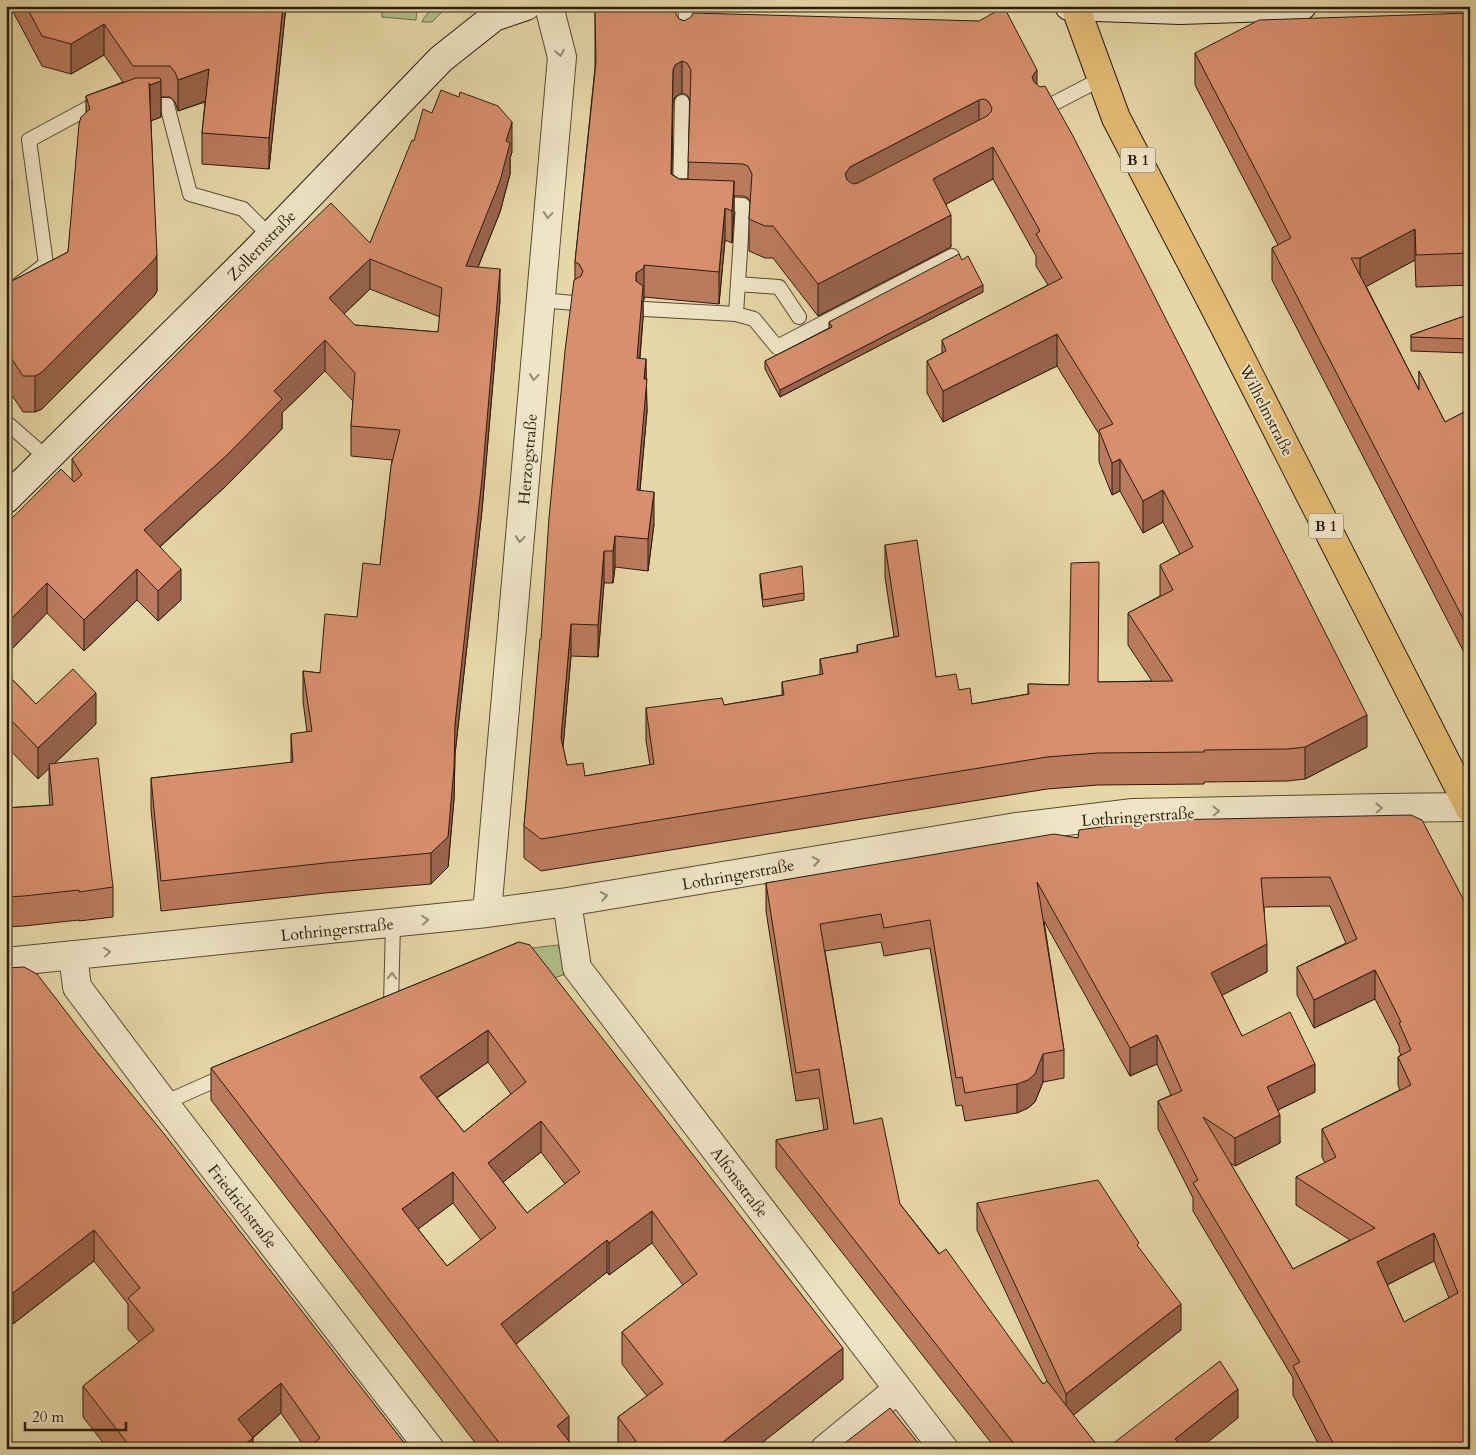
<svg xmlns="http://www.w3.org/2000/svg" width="1476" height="1455" font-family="Cardo,serif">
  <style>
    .green { fill: #b0bf8a; stroke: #6c6e4c }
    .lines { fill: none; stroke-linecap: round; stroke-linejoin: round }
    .lane-casing { stroke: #584b34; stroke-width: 16 }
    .street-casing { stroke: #584b34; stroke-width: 30 }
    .secondary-casing { stroke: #281c0e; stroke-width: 30 }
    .primary-casing { stroke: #281c0e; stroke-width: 30 }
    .lane { stroke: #efe5c6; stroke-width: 14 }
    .street { stroke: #efe5c6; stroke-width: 28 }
    .secondary { stroke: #efe5c6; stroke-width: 28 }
    .primary { stroke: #e3bc74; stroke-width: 28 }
    .wall { fill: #bb7b5e; stroke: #281c0e; fill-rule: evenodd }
    .shaded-wall { fill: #98644c; stroke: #281c0e }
    .building { fill: #d98f6d; stroke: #281c0e; fill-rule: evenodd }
    .oneway { stroke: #958b73 }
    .labels { text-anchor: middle; stroke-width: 4; stroke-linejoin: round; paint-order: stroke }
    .shield { fill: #efe5c6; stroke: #645845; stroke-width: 1 }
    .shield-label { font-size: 15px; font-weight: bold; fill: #281c0e }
    .street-label { font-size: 16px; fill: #281c0e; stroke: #efe5c6 }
  </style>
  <rect width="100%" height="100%" fill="#e6d7a7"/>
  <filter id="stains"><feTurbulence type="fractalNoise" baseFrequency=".004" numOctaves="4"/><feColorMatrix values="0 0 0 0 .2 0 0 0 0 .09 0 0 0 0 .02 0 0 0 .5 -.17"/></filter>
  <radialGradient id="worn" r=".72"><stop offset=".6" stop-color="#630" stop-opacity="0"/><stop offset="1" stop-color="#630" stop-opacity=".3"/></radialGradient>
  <path class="green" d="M382,6H417L416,20L382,17Z
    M434,6H448L432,22H422C424,16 430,12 434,6Z
    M558,945L566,974L548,980L524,949Z"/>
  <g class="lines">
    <g class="lane-casing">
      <path id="lane" d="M685,38L686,6
        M144,105H167L190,194L243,209L270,236
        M1041,110L1101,79
        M680,196L682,102
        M738,284L779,287L799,317
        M6,294L46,264L29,140L92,106H102
        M541,300L574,303
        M644,309L736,314L743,205L715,204
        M736,314L754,319L777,347L952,256
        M6,422L47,458
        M382,1008L391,1004L393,923
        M164,1103L227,1075"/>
    </g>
    <g class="street-casing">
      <path id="street" d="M567,902L577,968L944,1449
        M487,913L562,57L549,6
        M73,955L77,987L164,1103L430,1449
        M6,962L487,913L567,902L1016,827L1133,813L1383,808L1470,807
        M825,1449L898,1389"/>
    </g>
    <g class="secondary-casing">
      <path id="secondary" d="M1069,6L1180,10L1302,6
        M6,499L253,254L441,59L494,17L526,6"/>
    </g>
    <g class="primary-casing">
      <path id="primary" d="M1075,6L1116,118L1214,306L1470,809"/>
    </g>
    <use href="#lane" class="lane"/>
    <use href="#street" class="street"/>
    <use href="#secondary" class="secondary"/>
    <use href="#primary" class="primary"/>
  </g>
  <path class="wall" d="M6,6H286L269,169L202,164V133L205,102L178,111L175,102L170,97H161V117L151,121L157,291L154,296L42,409L35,412H23L6,386V284L68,252L86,113V96L123,82L104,55L71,74L42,66L11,8Z
    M595,9L679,19L684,21L1037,85L1367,747L1305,779L1288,781L1204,782V784L1098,785L1047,789L541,871L524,858V826L575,279V262L595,68ZM682,93L687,95L690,100L688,179H679L672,174L673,102L675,97ZM993,179L1036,256V266L1048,285L942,340V353L927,361V393L943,422L1057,366L1099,434V462L1112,495L1120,491L1143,533L1163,522L1180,554L1160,565V596L1128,613V645L1152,681L1099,682L1069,685L1028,684V694L972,704L959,690L936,677L885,545V577L894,637L857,645V652L820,659V675L782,682V695L724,705L646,708V740L650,765L585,776L567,765L563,747L571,656L598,657L604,583H613L615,567L648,571L654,524L640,491L647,411L646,379L640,358L643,318V301L644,300V297L719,304L725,240L732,243L734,213V196H743L748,198L750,202L749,219V251L765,258H773L818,316L951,247L946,204Z
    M1470,13V285L1416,287L1415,260L1366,286L1419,390V371L1445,422L1470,409V664L1272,280V248L1278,245L1195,85V53Z
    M414,141L512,152L510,158V174L500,212L478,267L500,300L482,510L455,754L454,799L448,867L431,884L325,893L161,911L151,809V778L291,763V734L307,732L303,701V671L320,673L357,617L380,565L392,460L351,456V426L353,401L325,371L282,413V429L227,485L160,547L181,600L158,621L137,600L84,651L47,613L6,655L72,481V459L370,243ZM370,289L440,317L438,332L355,325L344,314Z
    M962,260L983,292L780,397L765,369V361L829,328V322Z
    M1470,314V353L1411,351V335Z
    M760,574L804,593V600L763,607L760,581Z
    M6,673L36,704L96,724L54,764L113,887V917L79,921V920L24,926L6,927V808L50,805L49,794V768L38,779L6,746Z
    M1422,820L1470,1449H1321L1293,1395V1378L1193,1211V1198L1158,1129V1101L1171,1095L1157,1064L1130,1076L1044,921L1064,1050V1078L1043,1082L1035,1102L1028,1108L1017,1113L965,1121L962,1105L956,1106L930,948L884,956L881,942L825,951L854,1124L900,1204L1043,1384L1048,1383L977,1230V1203L1139,1249L1181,1330L1073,1415L1100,1449H996L776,1168V1140L824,1130L819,1098L796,1101L766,911V883L1078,838ZM1330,906L1346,943L1297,967V995L1314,1028L1375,999L1399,1046V1051L1401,1055L1398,1057V1085L1400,1090L1322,1129V1157L1325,1163L1296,1177V1205L1350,1240L1293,1269L1230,1163L1235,1166L1280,1143L1278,1110L1315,1092L1242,1036L1222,995L1267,972L1264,907ZM1434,1261L1449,1298L1404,1322L1387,1285Z
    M519,942L843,1379L754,1449L618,1448V1417L647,1396L622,1364V1332L683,1285L652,1243L609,1275L607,1272L516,1344L569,1441L575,1449H480L211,1100V1068ZM488,1062L511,1094L464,1132L437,1098ZM541,1152L565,1184L527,1213L503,1182ZM453,1203L481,1240L447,1266L418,1229Z
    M6,968L97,1052L409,1449H306L281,1413L253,1438V1449H108L83,1417V1386L139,1342L128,1329V1304L94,1261L13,1324L6,1314Z"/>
  <path class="shaded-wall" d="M6,6H11V8L6,16Z
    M283,6H286L269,169V138Z
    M104,24V55L71,74V44Z
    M682,61V93L675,97L673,102L671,206L673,70L675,65Z
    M209,69V100L178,111V80Z
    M1037,70V102L1032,77Z
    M161,81V117L150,121V85Z
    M979,100V132L850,199L845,174L850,167Z
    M512,122V152L510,158V174L500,212L466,297V266Z
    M993,147V179L933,211V179Z
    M12,179V210L6,226V195Z
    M734,181V213L732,243V211Z
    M725,208V240L719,304V272Z
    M951,215V247L818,316V284Z
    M1415,229V260L1360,290V258Z
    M157,255V291L154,296L42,409L35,412V376Z
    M370,259V289L329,328V298Z
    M644,265V300L643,301V318L637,390L636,312V273Z
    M500,269V300L482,510L455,754L454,799L448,867L431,884V853L455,724Z
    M983,285V292L780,397V390Z
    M1057,334V366L943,422V391Z
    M325,340V371L282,413V429L227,485L144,561V530L274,391Z
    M646,359L647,411L637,522V490L644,379Z
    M1120,459V491L1112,495V463Z
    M1163,490V522L1143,533V501Z
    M654,492V524L648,571V539Z
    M615,536V567L613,583V551Z
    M604,551V583L598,657V625Z
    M137,569V600L84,651V620Z
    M181,569V600L158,621V591Z
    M47,583V613L6,655V624Z
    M571,624V656L561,770V738Z
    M96,693V724L38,779V748Z
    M1367,715V747L1305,779V747Z
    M1267,944V972L1211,1001V973Z
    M1375,970V999L1314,1028V1000Z
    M488,1030V1062L420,1109V1077Z
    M1157,1035V1064L1130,1076V1048Z
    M1043,1054V1082L1035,1102L1028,1108L1017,1113V1084Z
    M1315,1064V1092L1267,1115V1087Z
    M1280,1115V1143L1235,1166V1138Z
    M541,1121V1152L488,1194V1163Z
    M453,1172V1203L402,1241V1209Z
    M652,1211V1243L609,1275V1243Z
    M94,1230V1261L13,1324V1293Z
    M1434,1233V1261L1377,1290V1262Z
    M607,1240V1272L501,1356V1324Z
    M1181,1304V1330L1066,1421V1394Z
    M843,1348V1379L754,1449H714Z
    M281,1383V1413L250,1440L253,1438V1449H238V1419Z
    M1238,1389V1418L1199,1449H1175V1439Z
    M569,1416V1447L557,1426Z"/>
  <path class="building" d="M26,6H283L269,138L202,133L209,69L178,80L175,72L170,66H133L104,24L71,44L42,36Z
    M1004,7L1037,70L1032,77L1034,82L1040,87L1045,86L1073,136L1367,715L1305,747L1288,749L1204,750V752L1098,753L1047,757L541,839L524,826L540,639H541L549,518L565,351L574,280L581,276L583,271L579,264L575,262L596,62L595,9L675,12L679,19L684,21L691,17L693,13L979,21ZM682,61L687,63L691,70L688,162L743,164L748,166L752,174L749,219L765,226H773L818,284L951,215L933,179L993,147L1040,231L1036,234L1062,278L942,340L946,351L927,361L943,391L1057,334L1113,424L1099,430L1112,463L1120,459L1143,501L1163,490L1193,547L1160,565L1173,590L1128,613L1173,681L1098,682L1099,562L1071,563L1069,685L1028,684L1029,694L972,704L970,688L959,690L956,674L936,677L917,540L885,545L899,636L857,645L858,652L820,659L823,674L782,682L784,695L724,705L722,698L646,708L654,764L585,776L583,763L567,765L561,738L571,624L598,625L604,551H613L615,536L648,539L654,492L637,490L647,379H644L646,359L637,358L643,286L636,281V273L644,268V265L719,272L725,208L732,211L734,181L679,179L671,174L673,70L675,65ZM984,99L988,101L992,108L991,112L987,116L858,183L853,184L847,180L845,174L850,167L979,100Z
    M1470,13V253L1416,255L1415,229L1360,258H1351L1419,390V371L1445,422L1470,409V632L1272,248L1291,238L1195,53L1259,20Z
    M136,78H160L161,81L150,85L149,83L157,255L154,260L42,372L35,376H23L6,350V284L68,252L79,124L81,117L90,109L86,96Z
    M441,90L459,97L460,92L498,106L512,122L506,141L510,143L500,181L466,266L500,269L482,479L455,724L454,768L448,837L431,853L325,863L161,881L151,778L293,762L291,734L312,731L303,671L320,673L325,614L357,617L363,563L380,565L391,466L400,430L351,426L355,373L325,340L274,391L282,399L227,455L144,530L181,569L158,591L137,569L84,620L47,583L6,624V524L61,469L74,482L82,475L72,459L255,276L331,203L370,243L412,140L414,141L423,109L432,113ZM370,259L442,288L438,332L355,325L329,298Z
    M6,177L12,179L6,195Z
    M959,254L962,260L968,256L983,285L780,390L765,361L832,327L829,322Z
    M1470,314V339L1411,337V335Z
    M802,566L804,593L763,600L760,574Z
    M73,669L96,693L38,748L6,715V673L36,704Z
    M98,758L113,887L79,892V890L24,896L6,897V808L53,805L49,764Z
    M1411,815L1422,820L1470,912V1449H1336L1293,1366L1300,1362L1193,1183L1198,1180L1158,1101L1182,1091L1157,1035L1130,1048L1037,882L1064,1050L1043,1054L1035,1074L1028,1080L1017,1084L965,1093L962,1077L956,1078L930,920L884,928L881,914L820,924L854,1124L882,1118L900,1204L939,1254L946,1249L1043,1384L1047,1381L1100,1449H1018L776,1140L828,1129L819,1069L796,1073L766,883L1054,834L1078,838L1079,830L1137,822L1167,820ZM1330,877L1357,939L1297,967L1314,1000L1375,970L1401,1022L1399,1023L1411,1050L1398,1057L1411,1085L1322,1129L1336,1157L1296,1177L1375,1228L1293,1269L1203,1117L1235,1138L1280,1115L1267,1087L1315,1064L1290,1012L1242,1036L1211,973L1267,944L1261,878ZM1434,1233L1458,1293L1404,1322L1377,1262Z
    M519,942L530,945L843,1348L714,1449H625L636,1441L618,1417L663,1384L622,1332L697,1274L652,1211L609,1243L607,1240L501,1324L569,1416L557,1426L575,1449H504L211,1068ZM488,1030L526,1082L464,1132L420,1077ZM541,1121L580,1172L527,1213L488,1163ZM453,1172L496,1228L447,1266L402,1209Z
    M24,967L37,974L97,1052L165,1135L409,1449H316L313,1444L320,1438L281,1383L238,1419L253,1438L238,1449H132L83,1386L154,1330L128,1298L140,1288L94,1230L13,1293L6,1284V968Z
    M1098,1180L1139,1243L1137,1245L1181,1304L1066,1394L977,1203Z
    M1220,1361L1238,1389L1175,1439L1183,1449H1106Z
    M890,1408L923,1449H837Z"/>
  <defs><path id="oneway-chevron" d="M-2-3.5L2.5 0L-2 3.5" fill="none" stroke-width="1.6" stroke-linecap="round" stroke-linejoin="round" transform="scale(1.25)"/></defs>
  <g class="oneway">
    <use href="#oneway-chevron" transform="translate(560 53) rotate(81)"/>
    <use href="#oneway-chevron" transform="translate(548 215) rotate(95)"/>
    <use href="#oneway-chevron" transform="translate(534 377) rotate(95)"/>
    <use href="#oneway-chevron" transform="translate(520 539) rotate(95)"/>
    <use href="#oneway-chevron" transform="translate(1379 808) rotate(-1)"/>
    <use href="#oneway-chevron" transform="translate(1216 811) rotate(-1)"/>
    <use href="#oneway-chevron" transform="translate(816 861) rotate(-10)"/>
    <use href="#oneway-chevron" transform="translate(604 896) rotate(-10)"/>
    <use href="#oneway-chevron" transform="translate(425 920) rotate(-6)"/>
    <use href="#oneway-chevron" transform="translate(107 952) rotate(-6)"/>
    <use href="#oneway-chevron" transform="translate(392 976) rotate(-89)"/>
  </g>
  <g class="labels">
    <g class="shield">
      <rect x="1120.5" y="147.5" width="35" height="25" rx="4"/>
      <rect x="1308.5" y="513.5" width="35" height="25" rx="4"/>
    </g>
    <g class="shield-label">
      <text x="1138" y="165">B 1</text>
      <text x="1326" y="531">B 1</text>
    </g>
    <g class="street-label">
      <text transform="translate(261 245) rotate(-46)" y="6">Zollernstraße</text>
      <text transform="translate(1267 410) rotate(63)" y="6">Wilhelmstraße</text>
      <text transform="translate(527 459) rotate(-85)" y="6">Herzogstraße</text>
      <text transform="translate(1138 816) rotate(-4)" y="6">Lothringerstraße</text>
      <text transform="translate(738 874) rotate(-10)" y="6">Lothringerstraße</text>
      <text transform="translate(337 929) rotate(-6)" y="6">Lothringerstraße</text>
      <text transform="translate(740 1182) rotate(53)" y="6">Alfonsstraße</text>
      <text transform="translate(243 1206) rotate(52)" y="6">Friedrichstraße</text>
    </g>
  </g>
  <rect width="1476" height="1455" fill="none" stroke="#e6d7a7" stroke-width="25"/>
  <rect x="8" y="8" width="1461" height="1440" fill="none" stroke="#281c0e" stroke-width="2.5"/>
  <rect x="12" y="12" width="1451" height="1430" fill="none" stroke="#281c0e"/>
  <path d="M25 1422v8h101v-8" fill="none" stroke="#281c0e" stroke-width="2.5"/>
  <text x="32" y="1422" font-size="15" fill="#281c0e" stroke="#efe5c6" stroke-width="4" paint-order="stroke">20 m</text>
  <rect width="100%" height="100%" filter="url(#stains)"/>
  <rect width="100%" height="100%" fill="url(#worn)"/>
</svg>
